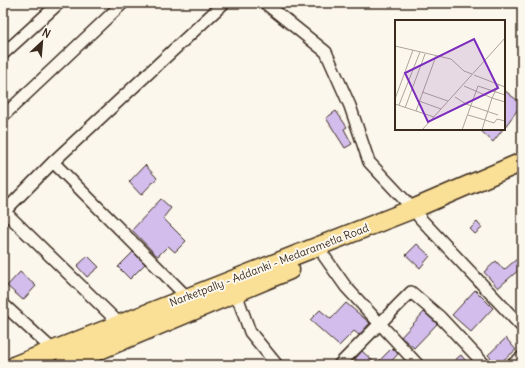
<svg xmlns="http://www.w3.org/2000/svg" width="525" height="368" font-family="Delius,sans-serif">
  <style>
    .building { fill: #d3bded; stroke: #3b2a1e }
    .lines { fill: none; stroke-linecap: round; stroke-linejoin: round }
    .minor-casing { stroke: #3b2a1e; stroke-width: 14 }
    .trunk-casing { stroke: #3b2a1e; stroke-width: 21 }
    .minor { stroke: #fbf7ec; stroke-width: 11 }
    .trunk { stroke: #fadf96; stroke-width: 18 }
    .labels { text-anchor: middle; stroke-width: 4; stroke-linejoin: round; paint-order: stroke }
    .street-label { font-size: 11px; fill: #3b2a1e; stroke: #fbf7ec }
    .inset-road { fill: none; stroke: #aea59a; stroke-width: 1 }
    .view { fill: #7b2cbf; fill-opacity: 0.15; stroke: #7b2cbf; stroke-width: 2 }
    .inset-edge { fill: none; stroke: #3b2a1e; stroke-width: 2 }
  </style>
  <rect width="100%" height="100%" fill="#fbf7ec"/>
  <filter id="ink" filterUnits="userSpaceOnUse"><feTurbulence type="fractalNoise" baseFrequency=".025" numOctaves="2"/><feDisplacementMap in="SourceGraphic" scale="8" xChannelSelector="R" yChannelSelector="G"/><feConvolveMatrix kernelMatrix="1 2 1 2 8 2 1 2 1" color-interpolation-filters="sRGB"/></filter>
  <g filter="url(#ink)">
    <path class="building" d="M504,90L522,104L504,128Z
      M336,111L347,127L344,129L352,144L345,148L326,118Z
      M479,129H503L493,142Z
      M145,165L157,178L141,195L129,182Z
      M161,199L171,208L163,218L186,241L175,252L168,246L158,256L155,254L132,230Z
      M477,222L482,228L475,234L470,229Z
      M417,244L430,256L420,268L406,255Z
      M133,252L145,264L130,279L118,267Z
      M88,256L99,267L87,277L77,266Z
      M518,258L522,263V267L498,288L484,272L496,261L504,270Z
      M20,272L36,286L23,300L7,286Z
      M475,290L493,308L471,332L452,315Z
      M346,303L370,323L359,335L354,331L339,346L310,320L320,310L331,319Z
      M424,312L437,324L414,348L401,337Z
      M506,338L516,350L497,365L488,355Z
      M392,348L398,354L388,365H361L355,359L362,351L376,364Z
      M461,355L469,365H449Z"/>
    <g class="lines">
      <g class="minor-casing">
        <path id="minor" d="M265,3L326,52L350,106L369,162L413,209
          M3,54L59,3
          M3,116L123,3
          M53,162L187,297
          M4,211L120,324
          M3,213L53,162L224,3
          M419,217L522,327
          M324,256L346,287L418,365
          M236,293L250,332L277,365
          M3,304L53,350
          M339,365L411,292L440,317L485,365
          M512,365L522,357"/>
      </g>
      <g class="trunk-casing">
        <path id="trunk" d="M16,365L413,209L522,162
          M64,365L290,270"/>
      </g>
      <use href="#minor" class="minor"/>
      <use href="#trunk" class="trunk"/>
    </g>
  </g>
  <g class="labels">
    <g class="street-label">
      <text transform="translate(269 265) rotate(-21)" y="4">Narketpally - Addanki - Medarametla Road</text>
    </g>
  </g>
  <g transform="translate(395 20)">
    <rect width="110" height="110" fill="#fbf7ec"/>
    <path class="inset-road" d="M0,26L56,39L69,51L77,54M79,55L110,67M69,66L97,78L104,64M27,72L53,81M60,77L71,84L103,95M0,79L18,30M24,81L46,89M0,84L39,97M4,85L25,32M10,88L30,34M21,91L41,36M73,95L90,100L97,78L110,82M27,110L110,18M67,110L83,66L110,75M87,110L90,100L99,103L102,99L110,101"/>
    <path class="view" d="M79,19L103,68L33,102L10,53Z"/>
    <rect width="110" height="110" class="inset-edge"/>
  </g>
  <rect width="525" height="368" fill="none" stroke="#fbf7ec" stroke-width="16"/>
  <rect x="8" y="8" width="509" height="352" fill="none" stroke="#3b2a1e" stroke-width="1.5" filter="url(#ink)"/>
  <g transform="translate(42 42) rotate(26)" stroke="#fbf7ec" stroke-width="3" paint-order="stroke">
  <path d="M0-3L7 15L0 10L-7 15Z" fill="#3b2a1e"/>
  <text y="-6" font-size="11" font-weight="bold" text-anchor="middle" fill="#3b2a1e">N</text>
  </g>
</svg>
